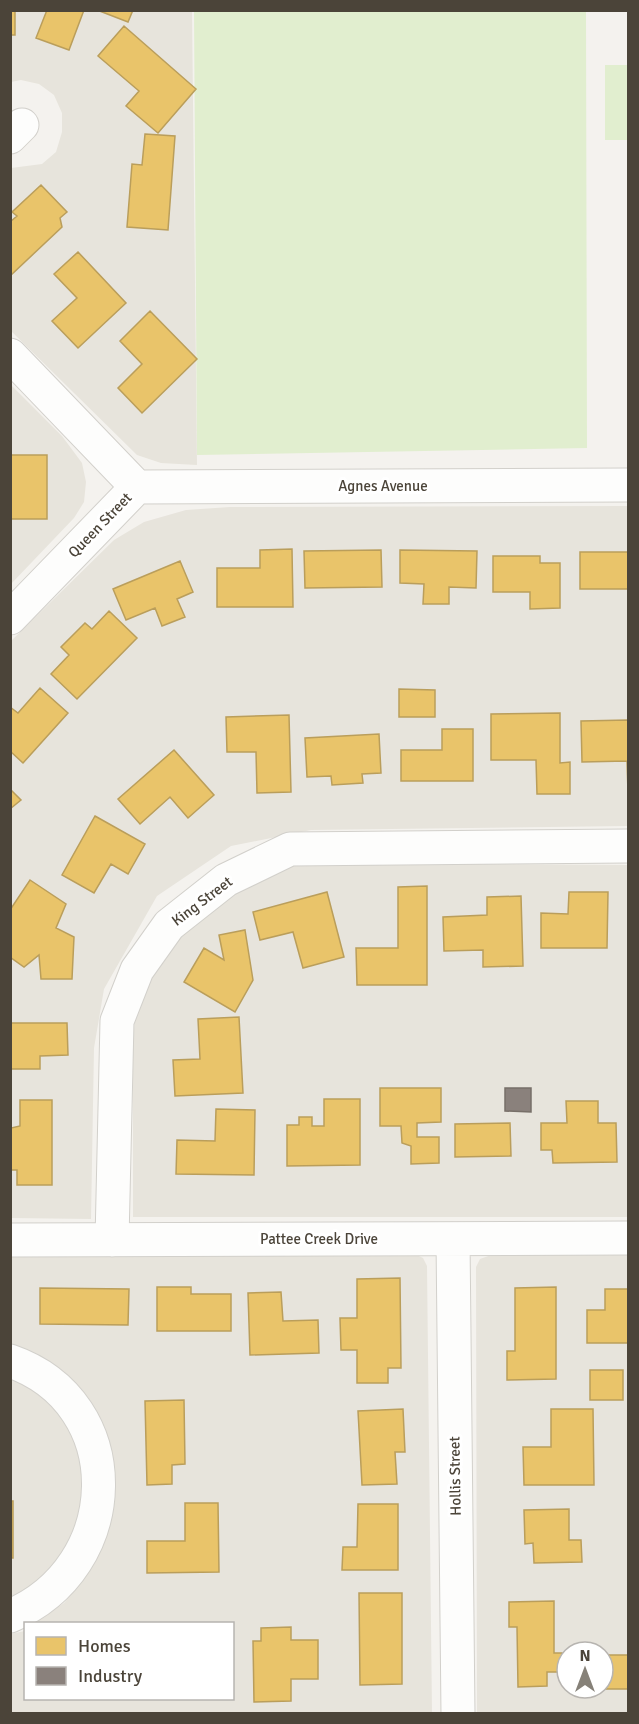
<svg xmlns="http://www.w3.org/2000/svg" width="639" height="1724" font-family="Signika,sans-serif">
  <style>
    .residential { fill: #e7e4dc; fill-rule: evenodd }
    .green { fill: #e1eecf }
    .homes { fill: #e9c46a; stroke: #ba9e5b; stroke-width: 1.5 }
    .industry { fill: #8a817c; stroke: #776f68; stroke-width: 1.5 }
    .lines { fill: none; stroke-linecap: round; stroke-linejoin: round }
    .minor-casing { stroke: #d2d0cb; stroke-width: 35 }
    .minor { stroke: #fdfdfc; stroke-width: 33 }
    .labels { text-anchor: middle; stroke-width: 6; stroke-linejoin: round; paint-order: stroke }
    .street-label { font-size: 15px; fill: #4b4439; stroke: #fff }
  </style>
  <rect width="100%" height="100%" fill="#f4f2ee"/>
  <path class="residential" d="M11,11H192L197,465L161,463L137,455L11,331V168L42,164L56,152L62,132V113L54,95L39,84L21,80L11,82Z
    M10,384L62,436L82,463L86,482L84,502L74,518L11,584Z
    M628,506V826L311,830L231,846L157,896L104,989L94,1048L91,1219L11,1218V641L114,540L144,522L186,510L230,507Z
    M300,863L628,865V1217H133V1043L135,1017L144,984L175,939L260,875Z
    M413,1253L423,1258L427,1266L432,1713H11L10,1634L25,1631L26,1698H232V1624L35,1623L64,1603L85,1578L100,1549L107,1513L105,1458L11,1347V1254Z
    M491,1255H628V1713H477L476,1267L480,1259ZM567,1652H603V1688H567Z
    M10,1375L42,1394L68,1425L82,1462L85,1502L53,1575L10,1605Z"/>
  <path class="green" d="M194,11H586L587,448L197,455Z
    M605,65H628V140H605Z"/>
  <path class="homes" d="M10,10H15V35H10Z
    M47,10H84L69,50L36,38Z
    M97,10H133L128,22Z
    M124,26L196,89L158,133L126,106L139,91L98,56Z
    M145,134L175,136L168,230L127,227L132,164L142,165Z
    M41,185L67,212L60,218L62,227L10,276V222L17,216L12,212Z
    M78,252L126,303L78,348L52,321L77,298L54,274Z
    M150,311L197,359L142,413L118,388L142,364L120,341Z
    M10,455H47V519H10Z
    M292,549L293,607H217V568H260V550Z
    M381,550L382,587L305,588L304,551Z
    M400,550L477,551L476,588L449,587V604H423L424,584L400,583Z
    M580,552H628V589H580Z
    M493,556H540V563H560V608L530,609V592H493Z
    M180,561L193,592L177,599L185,617L162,626L155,608L126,620L113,589Z
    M109,611L137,638L77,699L51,674L69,655L61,647L85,623L92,629Z
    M40,688L68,713L23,763L10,751V707L18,713Z
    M399,689L435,690V717H399Z
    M560,713V763L570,762V794H537L536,760H491V714Z
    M289,715L291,792L257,793L256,752H227L226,717Z
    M628,720V792L627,761L582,762L581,721Z
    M442,729H473V781H401V750H442Z
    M379,734L381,773L362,774L363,783L332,785L331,776L307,777L305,738Z
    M174,750L214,795L188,818L170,797L140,824L118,799Z
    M10,789L21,800L10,809Z
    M95,816L145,844L128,874L111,864L94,893L62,875Z
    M30,880L66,904L56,928L74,937L72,979H41L39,955L24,967L10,957V910Z
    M427,886V985H357L356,948H398V887Z
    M327,892L344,957L303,968L293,932L260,940L253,912Z
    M569,892H608L607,948H541V913L568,914Z
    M521,896L523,966L483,967V950L444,951L443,917L487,915V897Z
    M245,930L253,980L235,1012L184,982L204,948L224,960L219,935Z
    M239,1017L243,1093L175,1096L173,1060L200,1059L198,1019Z
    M10,1023H67L68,1055L40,1056V1069H10Z
    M380,1088H441V1122L417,1123V1137H439V1163L411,1164V1146L402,1143L401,1126H380Z
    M324,1099H360V1165L287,1166V1125H299V1117H312V1126H324Z
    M20,1100H52V1185H17V1170H11V1128L20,1126Z
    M566,1101H598V1123H616L617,1162L553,1163L552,1150H541V1123H567Z
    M216,1109L255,1110L254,1175L176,1174L177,1140L215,1141Z
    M510,1123L511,1156L455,1157V1124Z
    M400,1278L401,1368H388V1383H357V1350H341L340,1318H357V1279Z
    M157,1287H191V1294H231V1331H157Z
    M556,1287V1379L507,1380V1351H515V1288Z
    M40,1288L129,1289L128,1325L40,1324Z
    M605,1289H628V1343H587V1310H605Z
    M281,1292L283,1321L318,1320L319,1353L250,1355L248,1293Z
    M590,1370H623V1400H590Z
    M184,1400L185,1464L172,1465V1484L147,1485L145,1401Z
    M403,1409L405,1452H395L397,1484L362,1485L358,1411Z
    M551,1409H593L594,1485H524L523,1447H551Z
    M10,1501H13V1558H10Z
    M185,1503H218L219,1572L147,1573V1541H185Z
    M358,1504H398V1570H342L343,1547H357Z
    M569,1509V1540H581L582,1562L534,1563L533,1543L525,1544L524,1510Z
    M359,1593H402V1684L360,1685Z
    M554,1601V1653H562V1672H547V1686L518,1687L517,1627H509V1602Z
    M291,1627V1640H318V1679H291V1701L254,1702L253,1641H261V1628Z
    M603,1655H628V1689H589L603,1688Z"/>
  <path class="industry" d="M505,1088H531V1112L505,1111Z"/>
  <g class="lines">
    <g class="minor-casing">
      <path id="minor" d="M10,137L22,125
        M10,355L137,487
        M137,487L628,485
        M10,618L137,487
        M453,1239L458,1714
        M10,1240L628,1238
        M112,1240L117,1021L137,970L169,925L226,880L290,849L628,846
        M10,1361C131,1403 125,1568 10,1616"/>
    </g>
    <use href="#minor" class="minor"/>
  </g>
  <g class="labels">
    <g class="street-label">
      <text x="383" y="491">Agnes Avenue</text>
      <text transform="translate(100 525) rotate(-46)" y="5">Queen Street</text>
      <text transform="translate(202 901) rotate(-37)" y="5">King Street</text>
      <text x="319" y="1244">Pattee Creek Drive</text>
      <text transform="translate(455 1476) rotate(-91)" y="5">Hollis Street</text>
    </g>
  </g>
  <rect width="639" height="1724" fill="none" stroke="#4b4439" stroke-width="24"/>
  <rect x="24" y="1622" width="210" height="78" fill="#ffffff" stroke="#b7b4b0" stroke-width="1.5"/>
  <rect x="36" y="1637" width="30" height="18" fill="#e9c46a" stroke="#b7b4b0" stroke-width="1.5"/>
  <text x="78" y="1652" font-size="18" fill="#4b4439">Homes</text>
  <rect x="36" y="1667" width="30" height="18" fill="#8a817c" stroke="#b7b4b0" stroke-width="1.5"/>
  <text x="78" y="1682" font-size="18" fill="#4b4439">Industry</text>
  <g transform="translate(585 1670)"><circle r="28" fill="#ffffff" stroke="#b7b4b0" stroke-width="1.5"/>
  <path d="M0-4.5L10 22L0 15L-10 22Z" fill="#868178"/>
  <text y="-9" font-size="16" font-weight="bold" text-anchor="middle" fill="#4b4439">N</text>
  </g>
</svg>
